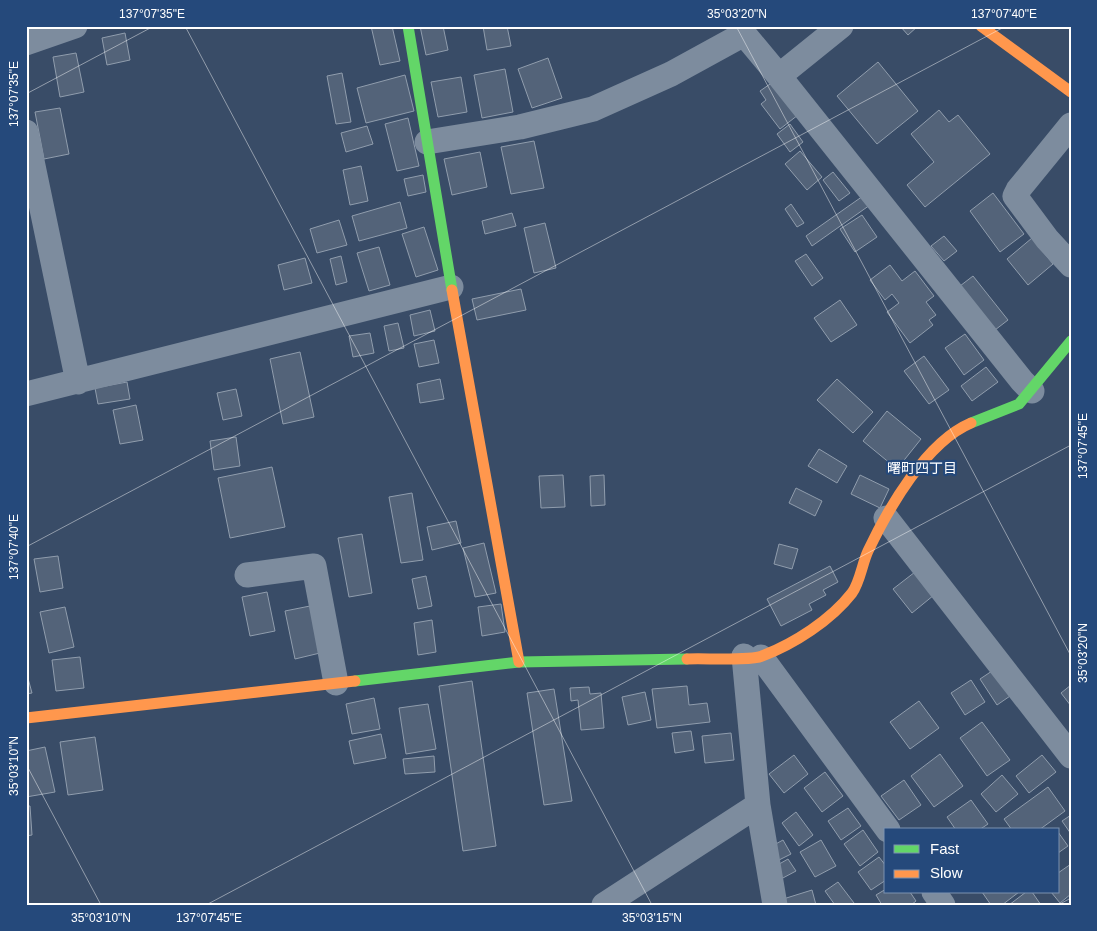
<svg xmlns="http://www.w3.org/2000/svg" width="1097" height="931" font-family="Arial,'Noto Sans JP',sans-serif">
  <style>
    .building { fill: #536379; stroke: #909dad }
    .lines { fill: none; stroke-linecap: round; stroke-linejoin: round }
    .street { stroke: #7d8c9e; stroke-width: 25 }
    .fast { stroke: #63d668; stroke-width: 11 }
    .slow { stroke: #ff974d; stroke-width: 11 }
    .ticks { fill: none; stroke: #fff; stroke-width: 1; stroke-opacity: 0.45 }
    .labels { text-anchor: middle; stroke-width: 4.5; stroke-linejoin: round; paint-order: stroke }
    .neighbourhood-label { font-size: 14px; fill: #fff; stroke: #25497b }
    .neatline { fill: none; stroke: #fff; stroke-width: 2 }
    .ticks-label { font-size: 12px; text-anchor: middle; fill: #fff }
  </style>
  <rect width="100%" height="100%" fill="#394c67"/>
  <path class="building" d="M371,26H392L400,61L380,65Z
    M420,26H443L448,50L426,55Z
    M483,26H507L511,46L487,50Z
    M900,26H918L908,35Z
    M125,33L130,60L107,65L102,38Z
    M76,53L84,92L60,97L53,57Z
    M548,58L562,98L532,108L518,69Z
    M878,62L918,111L877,144L837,96Z
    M505,69L513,112L482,118L474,75Z
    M342,73L351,122L336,124L327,76Z
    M405,75L414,111L366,123L357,88Z
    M461,77L467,112L438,117L431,82Z
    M773,82L798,115L780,129L761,104L766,100L760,91Z
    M60,108L69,154L44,159L35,112Z
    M939,110L949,122L958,115L990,154L925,207L907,185L934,162L911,134Z
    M408,118L419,166L397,171L385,124Z
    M790,124L803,142L790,152L777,134Z
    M367,126L373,144L346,152L341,133Z
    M534,141L544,188L511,194L501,147Z
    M800,151L822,177L807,190L785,164Z
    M480,152L487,187L452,195L444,159Z
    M361,166L368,201L350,205L343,170Z
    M833,172L850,193L839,201L823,180Z
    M423,175L426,192L408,196L404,179Z
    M993,193L1024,234L1000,252L970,211Z
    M863,196L870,205L812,246L806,236Z
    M400,202L407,228L359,241L352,216Z
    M791,204L804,223L797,227L785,209Z
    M512,213L516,226L485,234L482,221Z
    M862,215L877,237L855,252L840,229Z
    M339,220L347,245L317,253L310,229Z
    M545,223L556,268L534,273L524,228Z
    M424,227L438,270L416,277L402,234Z
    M944,236L957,251L944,261L931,246Z
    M1032,238L1053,264L1028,285L1007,259Z
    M379,247L390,285L369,291L357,253Z
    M806,254L823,278L812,286L795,261Z
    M341,256L347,282L336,285L330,259Z
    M305,258L312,283L284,290L278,265Z
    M890,265L902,281L915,271L934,296L926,302L936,315L929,320L933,325L910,343L887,312L899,303L892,294L885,300L870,280Z
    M973,276L1008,320L995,330L960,286Z
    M521,289L526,310L477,320L472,299Z
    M840,300L857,325L831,342L814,318Z
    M430,310L435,331L414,336L410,315Z
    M398,323L404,348L389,351L384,326Z
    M370,333L374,353L353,357L349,336Z
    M965,334L984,360L964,375L945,348Z
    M434,340L439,363L419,367L414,344Z
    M300,352L314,417L283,424L270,359Z
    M924,356L949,390L929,404L904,371Z
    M986,367L998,382L972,401L961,386Z
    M440,379L444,399L420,403L417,384Z
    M837,379L873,412L853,433L817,400Z
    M127,382L130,399L98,404L95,388Z
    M236,389L242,416L223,420L217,393Z
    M136,405L143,440L120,444L113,410Z
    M887,411L921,439L897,469L863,441Z
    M236,437L240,466L214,470L210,441Z
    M819,449L847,466L837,483L808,466Z
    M272,467L285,527L230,538L218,478Z
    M563,475L565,507L541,508L539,476Z
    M604,475L605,505L591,506L590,476Z
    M860,475L889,489L880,508L851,494Z
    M796,488L822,501L815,516L789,503Z
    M412,493L423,560L401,563L389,497Z
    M456,521L461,543L432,550L427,527Z
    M362,534L372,593L349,597L338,538Z
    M484,543L496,593L475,597L463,548Z
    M779,544L798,549L792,569L774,564Z
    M58,556L63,588L40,592L34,559Z
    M830,566L838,582L823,590L826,595L809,604L812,610L781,626L767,599Z
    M915,572L934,595L912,613L893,589Z
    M426,576L432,606L418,609L412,579Z
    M267,592L275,631L250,636L242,597Z
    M501,604L505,632L482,636L478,607Z
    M310,606L320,653L295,659L285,611Z
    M65,607L74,647L49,653L40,612Z
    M432,620L436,652L418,655L414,623Z
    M80,657L84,688L56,691L52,660Z
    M995,669L1013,694L997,705L980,679Z
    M26,671L32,693L26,694Z
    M971,680L985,702L965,715L951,693Z
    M472,681L496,846L463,851L439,686Z
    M1071,685V706L1061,693Z
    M687,686L689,705L707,703L710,722L657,728L652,689Z
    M589,687L590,694L601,693L604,728L581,730L578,700L571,701L570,688Z
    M554,689L572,801L544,805L527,693Z
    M645,692L651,720L628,725L622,697Z
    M374,698L380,729L352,734L346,704Z
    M919,701L939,728L910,749L890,722Z
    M428,704L436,749L406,754L399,708Z
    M982,722L1010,760L987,776L960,738Z
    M691,731L694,750L675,753L672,733Z
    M731,733L734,760L705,763L702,736Z
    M381,734L386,758L354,764L349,741Z
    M95,737L103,790L68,795L60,742Z
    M45,747L55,792L26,797V751Z
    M940,754L963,786L934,807L911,776Z
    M794,755L808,774L784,793L769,774Z
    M1042,755L1056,772L1029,793L1016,776Z
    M434,756L435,772L405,774L403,759Z
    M825,772L843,796L822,812L804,788Z
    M1002,775L1018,794L996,812L981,794Z
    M904,780L921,805L899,820L881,796Z
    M1048,787L1065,811L1039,830H1012L1004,819Z
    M971,800L988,824L979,830H956L947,817Z
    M26,806H30L32,835L26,836Z
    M848,808L861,826L841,840L828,821Z
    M796,812L813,835L799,846L782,823Z
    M1071,815V834L1062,821Z
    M863,830L878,852L860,866L844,844Z
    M1058,832L1068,846L1058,853Z
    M783,840L791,854L779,860L772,846Z
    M821,840L836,866L815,877L800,852Z
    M879,857L886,866V880L871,890L858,872Z
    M788,859L796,871L781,879L774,867Z
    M1071,864V894L1060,903L1051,892H1058V873Z
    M838,882L854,903L851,905H835L825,891Z
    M886,889V892H910L916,901L911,905H882L876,895Z
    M812,890L816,905H781L780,900Z
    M982,892H1019L1002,905H991Z
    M1026,892H1032L1041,905H1009Z"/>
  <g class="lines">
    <path class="street" d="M841,26L779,76L1022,381L1032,391
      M26,43L75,26
      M1071,125L1018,190L1015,196L1047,239L1071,265
      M26,132L78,382
      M427,142L520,127L593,109L671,74L744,34L779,76
      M26,394L451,287
      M886,518L1071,756
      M247,575L314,566L336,683
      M744,656L758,805L775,905
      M761,657L888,830
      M934,892L943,905
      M604,905L758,805"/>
    <path class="fast" d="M408,26L452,290
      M971,423L1019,404L1071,341
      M355,681L519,662L687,659"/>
    <path class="slow" d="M981,26L1071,92
      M452,290L519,662
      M687,659C702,658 751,661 762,656C794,644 831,620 852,593C860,582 862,564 868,551C888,509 926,442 971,423
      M26,718L355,681"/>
  </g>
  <path class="ticks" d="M185,26L652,905M736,26L1071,656M26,94L154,26M26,547L1006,26M26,764L101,905M206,905L1071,445M1058,905L1071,898"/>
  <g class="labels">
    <g class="neighbourhood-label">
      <text x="922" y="473">曙町四丁目</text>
    </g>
  </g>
  <rect width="1097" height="931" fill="none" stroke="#25497b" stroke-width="55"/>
  <rect x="884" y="828" width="175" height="65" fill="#25497b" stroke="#7c92b0"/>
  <rect x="894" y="845" width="25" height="8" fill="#63d668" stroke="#7c92b0"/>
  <text x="930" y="854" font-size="15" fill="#ffffff">Fast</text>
  <rect x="894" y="870" width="25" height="8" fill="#ff974d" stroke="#7c92b0"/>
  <text x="930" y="878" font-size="15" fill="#ffffff">Slow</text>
  <rect x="28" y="28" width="1042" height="876" class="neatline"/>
  <g class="ticks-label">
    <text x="152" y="18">137°07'35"E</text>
    <text x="737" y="18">35°03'20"N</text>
    <text x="1004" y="18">137°07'40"E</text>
    <text transform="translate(14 94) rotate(-90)" y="4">137°07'35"E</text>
    <text transform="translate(1083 446) rotate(-90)" y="4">137°07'45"E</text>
    <text transform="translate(14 547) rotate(-90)" y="4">137°07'40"E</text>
    <text transform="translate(1083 653) rotate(-90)" y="4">35°03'20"N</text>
    <text transform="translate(14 766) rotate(-90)" y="4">35°03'10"N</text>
    <text x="101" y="922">35°03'10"N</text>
    <text x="209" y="922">137°07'45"E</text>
    <text x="652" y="922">35°03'15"N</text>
  </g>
</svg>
